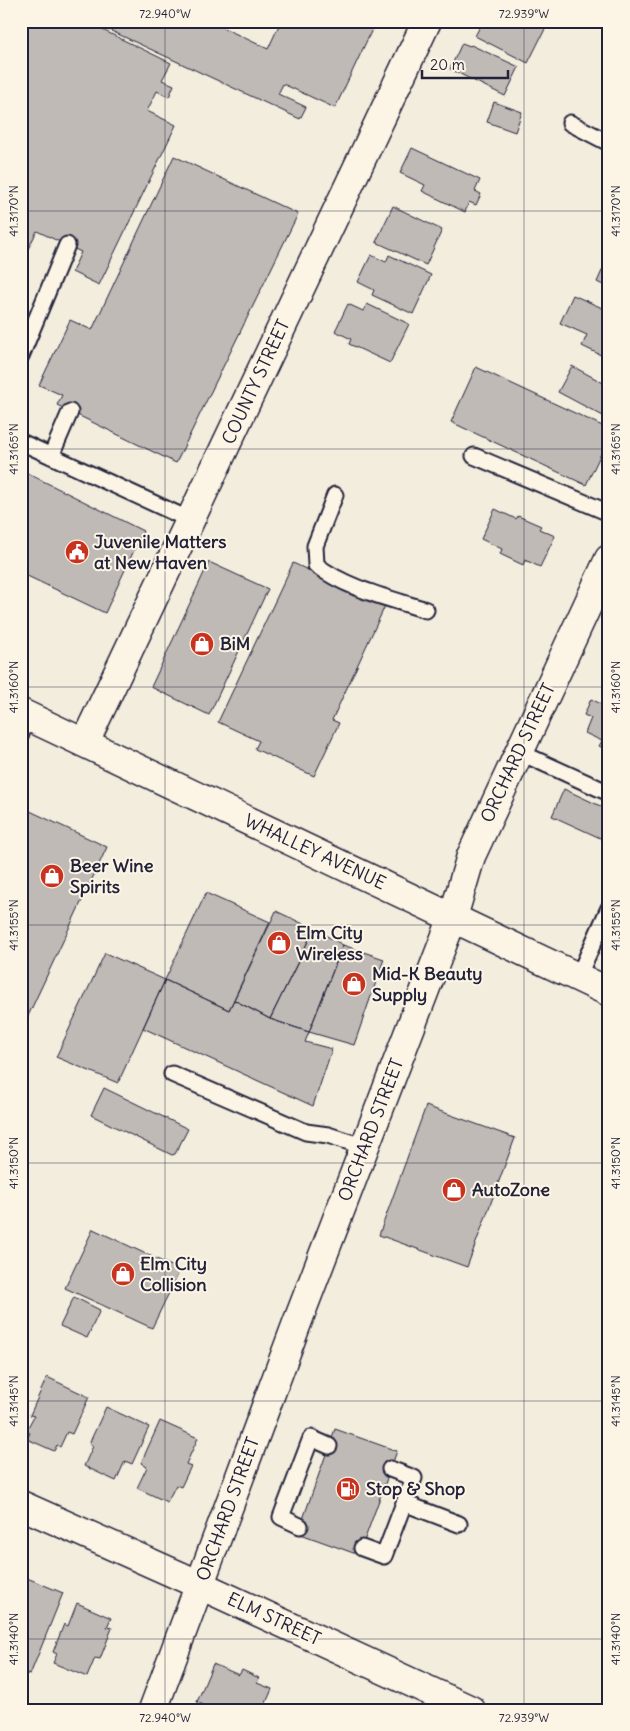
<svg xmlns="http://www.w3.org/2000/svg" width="630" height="1731" font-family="Delius,sans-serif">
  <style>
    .building { fill: #bfbab6; stroke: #22223b }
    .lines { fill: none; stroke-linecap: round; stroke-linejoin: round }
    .service-casing { stroke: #22223b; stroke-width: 19 }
    .minor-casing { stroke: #22223b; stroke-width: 31 }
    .secondary-casing { stroke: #22223b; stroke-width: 31 }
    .primary-casing { stroke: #22223b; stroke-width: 31 }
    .service { stroke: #fcf5e5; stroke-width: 15 }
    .minor { stroke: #fcf5e5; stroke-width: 28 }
    .secondary { stroke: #fcf5e5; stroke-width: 28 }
    .primary { stroke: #fcf5e5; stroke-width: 28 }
    .ticks { fill: none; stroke: #22223b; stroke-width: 1; stroke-opacity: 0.45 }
    .labels { text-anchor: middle; stroke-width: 4; stroke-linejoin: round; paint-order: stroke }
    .street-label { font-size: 18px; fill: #22223b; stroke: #fcf5e5 }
    .poi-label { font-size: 18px; font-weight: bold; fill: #22223b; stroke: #fcf5e5; text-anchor: start }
    .neatline { fill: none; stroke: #22223b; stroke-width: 2 }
    .ticks-label { font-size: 12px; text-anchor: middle; fill: #22223b }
  </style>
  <rect width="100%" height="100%" fill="#f3edde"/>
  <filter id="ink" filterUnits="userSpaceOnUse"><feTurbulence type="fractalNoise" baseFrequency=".02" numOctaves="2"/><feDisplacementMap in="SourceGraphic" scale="10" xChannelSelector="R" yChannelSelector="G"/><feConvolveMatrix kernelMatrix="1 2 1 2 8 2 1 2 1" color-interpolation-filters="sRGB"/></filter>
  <g filter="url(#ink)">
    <path class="building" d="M21,21H84L171,63L162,80L174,85L169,97L157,91L147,111L176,125L99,285L72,272L81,252L37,231L21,263Z
      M90,21H209L268,49L281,21H376L335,108L283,84L278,94L306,107L300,119Z
      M483,21H545L548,23L528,63L475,36Z
      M462,43L470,46L471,45L519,67L505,96L450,69Z
      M494,102L522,112L515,132L487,122Z
      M412,148L480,180L475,191L481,194L476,205L469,202L465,212L422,191L425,185L400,173Z
      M174,156L298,214L176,463L57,405L62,395L39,385L70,320L92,330Z
      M393,206L442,230L426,265L376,242Z
      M371,255L386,262L389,255L431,275L413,314L372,295L374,290L358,282Z
      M606,262L609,264V288L597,282Z
      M573,295L609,311V359L582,346L587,335L560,323Z
      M348,304L363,311L367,304L409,324L390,363L349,344L351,339L335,331Z
      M572,366L609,386V410L605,417L558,392Z
      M476,367L609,429V437L586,485L451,422Z
      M21,470L143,531L105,613L21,573Z
      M495,509L516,519L518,516L541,526L539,529L555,536L540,567L525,560L523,565L500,554L502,549L481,539Z
      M209,562L268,589L209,715L151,687Z
      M293,563L385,606L332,720L339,723L314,776L255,749L259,741L218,722Z
      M591,699L609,708V751L599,746L602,741L585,733L591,718L584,715Z
      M564,789L609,810V842L552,816Z
      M30,811L107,847L21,1031V830Z
      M206,893L270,922L229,1010L165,980Z
      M276,911L314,929L270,1019L234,1000Z
      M314,929L343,945L309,1032L270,1019Z
      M343,945L384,959L354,1045L309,1032Z
      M105,953L165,980L118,1083L56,1057Z
      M165,980L229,1010L234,1000L270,1019L309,1032L305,1042L332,1049L313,1106L143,1028Z
      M104,1088L188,1129L175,1154L172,1155L91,1115Z
      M426,1106L515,1138L467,1267L379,1235Z
      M93,1229L180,1270L152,1328L65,1288Z
      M74,1297L100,1310L87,1338L60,1326Z
      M47,1377L89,1397L72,1434L67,1432L60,1447L57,1445L54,1451L27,1439L30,1433L26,1431L34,1416L30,1415Z
      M106,1407L149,1427L132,1464L125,1461L116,1481L84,1466L93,1446L89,1444Z
      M160,1421L198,1438L186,1464L191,1466L181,1487L176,1485L167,1502L137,1488L147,1467L141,1463Z
      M335,1429L397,1451L359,1555L298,1533Z
      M27,1578L63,1593L30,1675L21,1672V1592Z
      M77,1603L111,1618L107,1627L112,1628L100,1659L95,1658L87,1677L53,1663L57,1654L53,1652L64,1624L68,1626Z
      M213,1664L239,1675L242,1670L259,1678L257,1683L272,1689L263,1710H214L197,1702Z"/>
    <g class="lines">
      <g class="service-casing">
        <path id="service" d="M570,123L609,143
          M21,356L67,245
          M21,442L190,520
          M51,456L70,412
          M474,456L609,513
          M335,495L315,546L316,565C347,589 389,598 426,610
          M21,734L29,716
          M519,752L609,793
          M578,977L609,908
          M172,1074L306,1132L328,1135L365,1147
          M390,1469L414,1478L404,1503L459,1524
          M300,1526L281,1517L311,1438L329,1446
          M362,1548L384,1556L404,1503"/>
      </g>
      <g class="minor-casing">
        <path id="minor" d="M85,742L427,21
          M21,1505L200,1585L471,1710"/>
      </g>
      <g class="secondary-casing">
        <path id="secondary" d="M153,1710L297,1323L453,917L471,856L609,559"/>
      </g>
      <g class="primary-casing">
        <path id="primary" d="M21,713L609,992"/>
      </g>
      <use href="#service" class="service"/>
      <use href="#minor" class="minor"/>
      <use href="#secondary" class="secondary"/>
      <use href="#primary" class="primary"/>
    </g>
  </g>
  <path class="ticks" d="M165,21V1710M524,21V1710M21,211H609M21,449H609M21,687H609M21,925H609M21,1163H609M21,1401H609M21,1639H609"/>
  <defs>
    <g id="civic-disc" transform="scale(1.25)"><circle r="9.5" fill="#c8321e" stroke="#fcf5e5"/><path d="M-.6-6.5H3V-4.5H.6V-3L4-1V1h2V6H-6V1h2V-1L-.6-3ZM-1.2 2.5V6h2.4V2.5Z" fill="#fff"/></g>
    <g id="shop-disc" transform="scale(1.25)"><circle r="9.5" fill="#c8321e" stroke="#fcf5e5"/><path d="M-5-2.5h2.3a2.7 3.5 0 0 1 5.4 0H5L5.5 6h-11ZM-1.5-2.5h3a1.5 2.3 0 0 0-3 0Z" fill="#fff"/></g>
    <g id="fuel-disc" transform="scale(1.25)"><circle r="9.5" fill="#c8321e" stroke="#fcf5e5"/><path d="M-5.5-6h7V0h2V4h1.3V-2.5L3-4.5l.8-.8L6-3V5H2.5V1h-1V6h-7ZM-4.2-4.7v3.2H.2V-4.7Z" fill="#fff"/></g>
  </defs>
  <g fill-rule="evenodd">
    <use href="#civic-disc" x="77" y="552"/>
    <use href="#shop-disc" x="202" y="644"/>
    <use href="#shop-disc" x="52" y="876"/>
    <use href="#shop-disc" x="279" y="943"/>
    <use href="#shop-disc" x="354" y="984"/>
    <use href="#shop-disc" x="454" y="1190"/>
    <use href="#shop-disc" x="123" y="1274"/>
    <use href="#fuel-disc" x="348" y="1489"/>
  </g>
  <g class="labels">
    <g class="street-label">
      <text transform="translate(256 382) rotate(-65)" y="6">COUNTY STREET</text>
      <text transform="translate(518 753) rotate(-65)" y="6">ORCHARD STREET</text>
      <text transform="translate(315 852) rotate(25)" y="6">WHALLEY AVENUE</text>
      <text transform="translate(371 1130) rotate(-69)" y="6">ORCHARD STREET</text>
      <text transform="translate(228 1509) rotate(-70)" y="6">ORCHARD STREET</text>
      <text transform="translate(274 1619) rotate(25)" y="6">ELM STREET</text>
    </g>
    <g class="poi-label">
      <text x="94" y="548">Juvenile Matters<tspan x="94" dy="21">at New Haven</tspan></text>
      <text x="220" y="650">BiM</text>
      <text x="70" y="872">Beer Wine<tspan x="70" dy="21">Spirits</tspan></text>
      <text x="296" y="939">Elm City<tspan x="296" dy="21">Wireless</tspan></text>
      <text x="372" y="980">Mid-K Beauty<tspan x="372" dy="21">Supply</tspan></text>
      <text x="472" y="1196">AutoZone</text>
      <text x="140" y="1270">Elm City<tspan x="140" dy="21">Collision</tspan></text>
      <text x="366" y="1495">Stop &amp; Shop</text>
    </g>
  </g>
  <rect width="630" height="1731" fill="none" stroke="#fcf5e5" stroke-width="55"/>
  <path d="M422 70v8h86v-8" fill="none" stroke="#22223b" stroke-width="2.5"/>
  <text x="430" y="70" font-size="15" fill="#22223b" stroke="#fcf5e5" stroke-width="4" paint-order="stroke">20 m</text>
  <rect x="28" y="28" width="574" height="1676" class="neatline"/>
  <g class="ticks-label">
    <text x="165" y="18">72.940°W</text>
    <text x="524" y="18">72.939°W</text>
    <text transform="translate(14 211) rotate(-90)" y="4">41.3170°N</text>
    <text transform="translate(616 211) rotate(-90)" y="4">41.3170°N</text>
    <text transform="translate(14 449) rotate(-90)" y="4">41.3165°N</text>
    <text transform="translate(616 449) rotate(-90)" y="4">41.3165°N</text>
    <text transform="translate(14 687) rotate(-90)" y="4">41.3160°N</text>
    <text transform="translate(616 687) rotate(-90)" y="4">41.3160°N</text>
    <text transform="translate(14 925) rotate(-90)" y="4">41.3155°N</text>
    <text transform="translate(616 925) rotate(-90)" y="4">41.3155°N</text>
    <text transform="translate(14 1163) rotate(-90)" y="4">41.3150°N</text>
    <text transform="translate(616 1163) rotate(-90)" y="4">41.3150°N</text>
    <text transform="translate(14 1401) rotate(-90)" y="4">41.3145°N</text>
    <text transform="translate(616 1401) rotate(-90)" y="4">41.3145°N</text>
    <text transform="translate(14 1639) rotate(-90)" y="4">41.3140°N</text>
    <text transform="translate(616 1639) rotate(-90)" y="4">41.3140°N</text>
    <text x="165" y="1722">72.940°W</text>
    <text x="524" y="1722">72.939°W</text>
  </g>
</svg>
